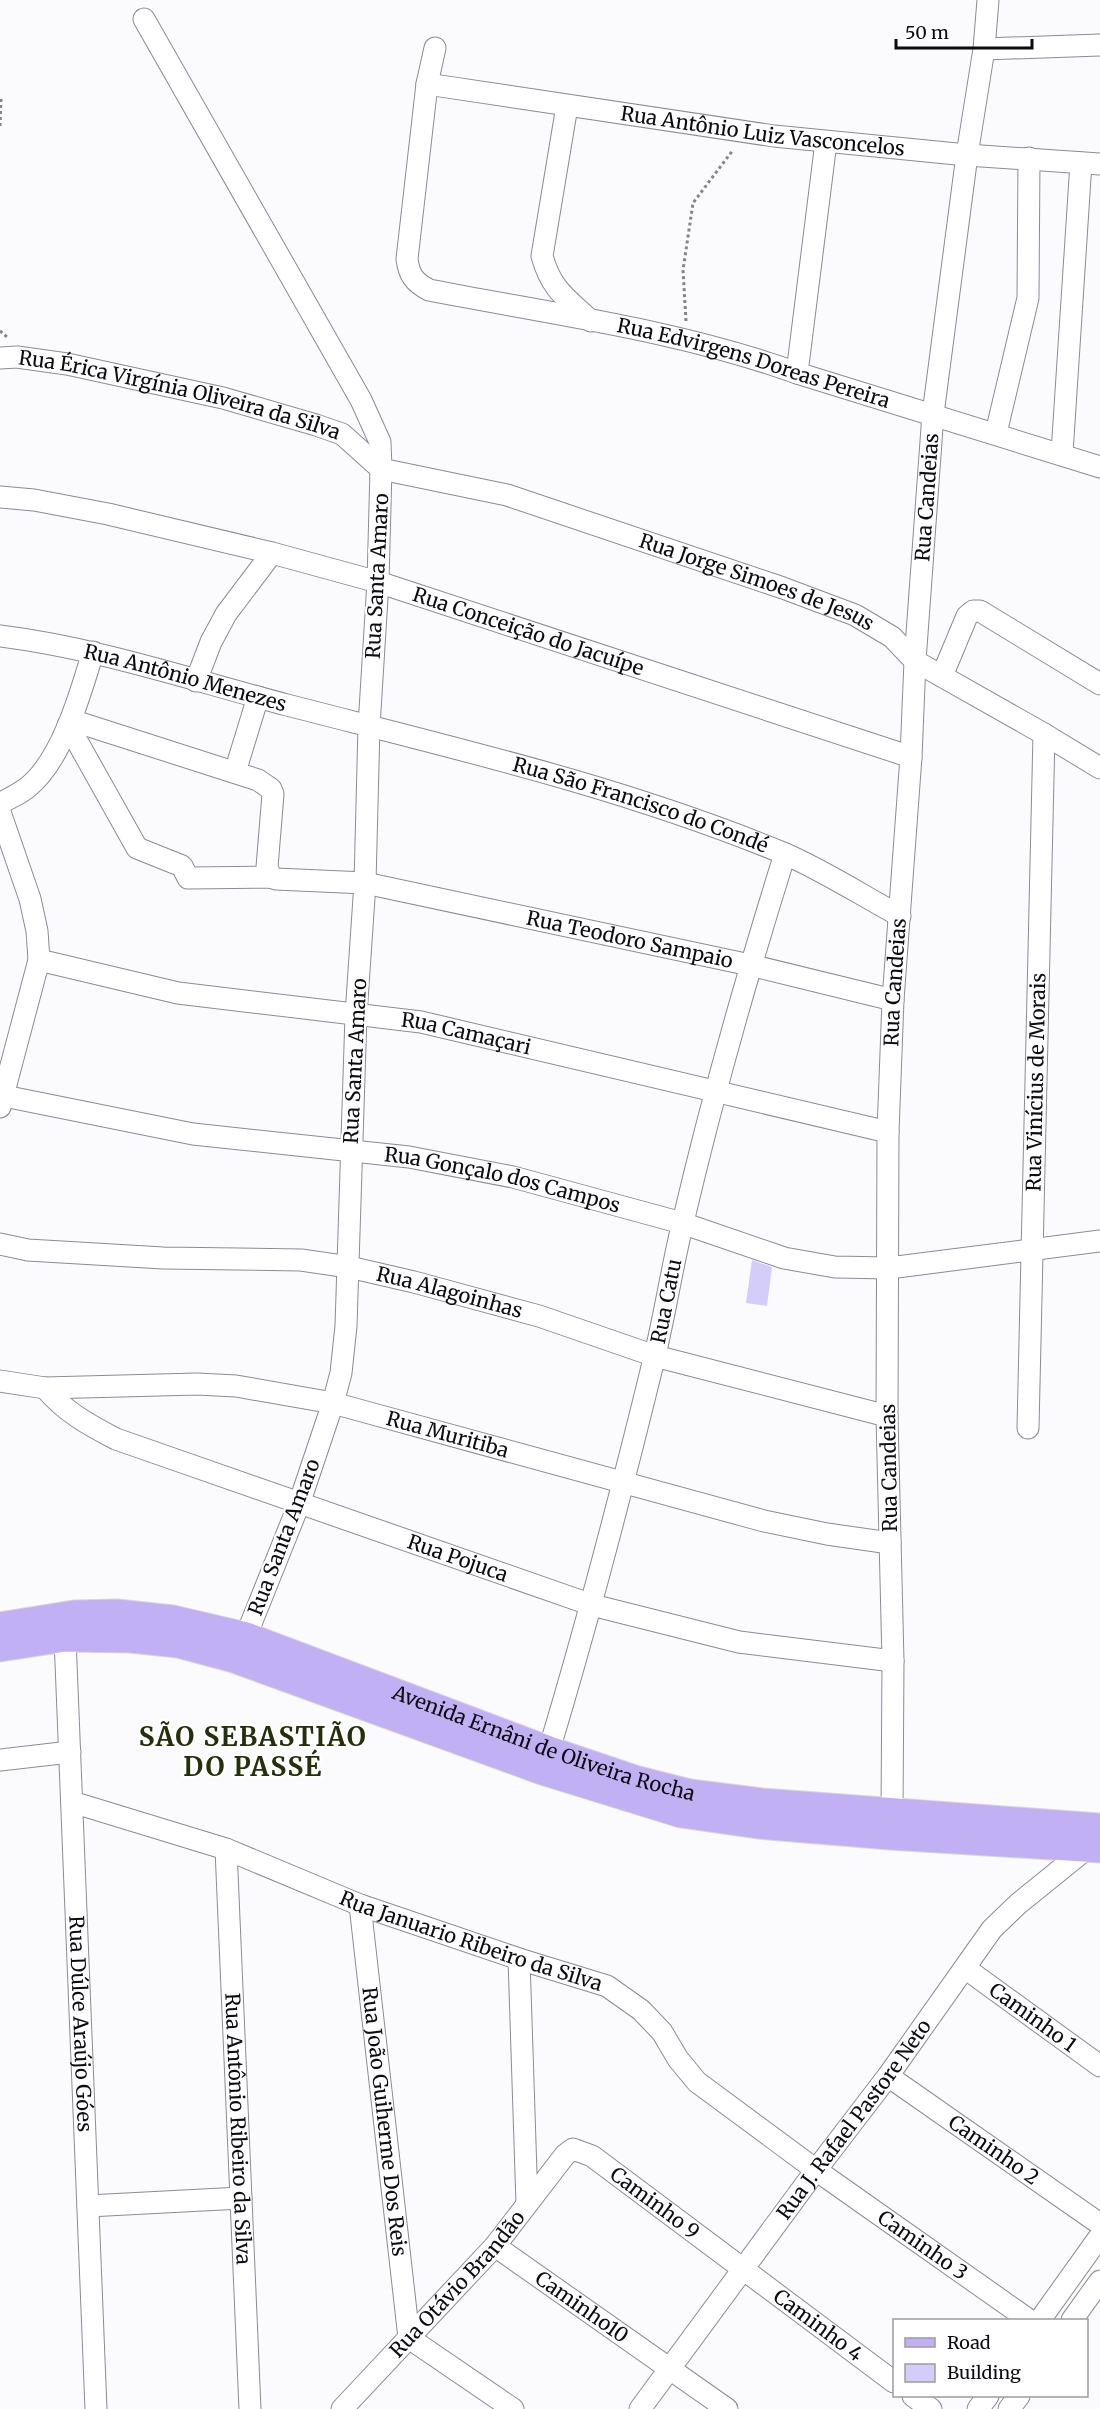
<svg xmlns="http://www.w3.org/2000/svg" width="1100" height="2409" font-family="Merriweather,serif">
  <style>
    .building { fill: #d4ccf9 }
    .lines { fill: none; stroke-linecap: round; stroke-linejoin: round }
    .minor-casing { stroke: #8c8a99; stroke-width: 23 }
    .major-casing { stroke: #d8d8d9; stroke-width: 29 }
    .path { stroke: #858589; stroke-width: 3; stroke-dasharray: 3 3; stroke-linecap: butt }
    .minor { stroke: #fff; stroke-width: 21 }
    .major { stroke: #c2b0f5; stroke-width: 27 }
    .labels { text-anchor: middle; stroke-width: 4.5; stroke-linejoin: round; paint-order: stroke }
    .street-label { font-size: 20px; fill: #0b0b10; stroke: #fff }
    .district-label { font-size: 26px; font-weight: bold; letter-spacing: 1.5px; fill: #24300a; stroke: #fff }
  </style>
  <rect width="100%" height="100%" fill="#fbfbfe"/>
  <path class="building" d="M752,1260L772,1267L767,1306L746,1303Z"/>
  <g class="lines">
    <g class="minor-casing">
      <g id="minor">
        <path d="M144,19L361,400L380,442L381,469L378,582L369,726L365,883L356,1015L346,1326L341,1373L333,1403L299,1504L246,1636"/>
        <path id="s1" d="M435,48L427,84L407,259C409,275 414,282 429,290C552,314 678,330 797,373L1100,467"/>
        <path d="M984,49L1100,45"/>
        <path id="s2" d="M427,84L774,136L967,155L1100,164"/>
        <path d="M567,106L542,256C551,289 566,298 591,321"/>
        <path id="s3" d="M0,358L17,357L67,364L223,398L316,425L342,434L381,469"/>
        <path d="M797,373L826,142"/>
        <path d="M996,433L1028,298L1029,158"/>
        <path d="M1062,453L1081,163"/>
        <path id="s4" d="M381,469L507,495L783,588L855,615L892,637L915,661L1044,734L1100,768"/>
        <path id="s5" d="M0,497L34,500L108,514L272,553L378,582L911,757"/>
        <path id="s6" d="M0,636C97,648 192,680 287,705C454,748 623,787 783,853C821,869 863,896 900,916"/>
        <path d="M942,676L967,616L973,611H980L1100,684"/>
        <path d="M196,681L211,642L226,614L272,553"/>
        <path d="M71,720L258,780L271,789L273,794L267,867L271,877"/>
        <path id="s7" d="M68,725L137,848L182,866L188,878L271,877L276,879L365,883L750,965L893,1000"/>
        <path d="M235,772L258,697"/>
        <path d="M0,804C9,798 20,794 28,787C62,760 81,692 93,652"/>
        <path d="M0,812L30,899L37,931L39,960L0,1107"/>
        <path id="s8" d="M39,960L178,993L421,1022L888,1132"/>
        <path id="s9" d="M4,1096L193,1134L409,1157L513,1177L682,1223L784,1258L835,1267L889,1268L1100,1241"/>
        <path id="s10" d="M0,1244L28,1250L163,1258L301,1260L349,1267L414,1282L539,1316L655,1356L887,1416"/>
        <path id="s11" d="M0,1381L45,1388L197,1384L236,1386L333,1403L764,1521L827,1534L890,1543"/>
        <path id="s12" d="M45,1388C65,1412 89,1425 116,1439L592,1605L739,1642L893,1661"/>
        <path id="s13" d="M1028,1428L1044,734"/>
        <path id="s14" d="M65,1638L96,2409"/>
        <path id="s15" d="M549,1750C588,1621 622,1490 654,1359C665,1314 672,1267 683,1222C712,1098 747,975 785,854"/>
        <path d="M0,1760L70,1752"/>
        <path id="s16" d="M72,1802L226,1849L360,1905L519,1959L607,1986L641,2010L662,2032L678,2059L697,2082L816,2170L1029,2320"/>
        <path id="s17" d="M892,1813L893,1661L887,1416L888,1132L893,1000L911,757L915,661L933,414L967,155L984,49L988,0"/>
        <path id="s18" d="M226,1849L250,2409"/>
        <path id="s19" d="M360,1905L409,2338L513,2409"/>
        <path d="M519,1959L527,2204"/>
        <path id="s20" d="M965,1968L1100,2066"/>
        <path id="s21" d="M888,2076L1100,2224"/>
        <path d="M88,2206L241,2198"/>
        <path id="s22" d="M495,2246L727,2409"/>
        <path d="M1040,2320L1100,2236"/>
        <path d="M1072,2320L1100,2281"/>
        <path d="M913,2396L931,2409"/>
        <path id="s23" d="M342,2409L495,2246L565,2155L573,2149L592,2156L894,2382"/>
        <path id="s24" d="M640,2409L816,2170L888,2076L992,1929L1018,1904L1086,1849"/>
        <path d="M978,2409L988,2396"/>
        <path d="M1009,2409L1019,2396"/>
      </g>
    </g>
    <g class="major-casing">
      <g id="major">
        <path id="s25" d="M0,1626L74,1614L117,1613L173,1619L246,1636L549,1750L635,1779L690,1793L762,1802L1100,1827"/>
        <path d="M0,1648L65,1638L130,1639L178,1644L234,1659L542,1771L681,1814L758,1825L890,1836L1100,1849"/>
      </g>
    </g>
    <path class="path" d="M0,126L1,99
      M686,321L683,270L693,203L733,150
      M0,331L7,337"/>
    <use href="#minor" class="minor"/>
    <use href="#major" class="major"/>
  </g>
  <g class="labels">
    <g class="street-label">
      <text dy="7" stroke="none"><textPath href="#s2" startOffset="339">Rua Antônio Luiz Vasconcelos</textPath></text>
      <text dy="7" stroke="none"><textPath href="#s1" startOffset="586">Rua Edvirgens Doreas Pereira</textPath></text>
      <text dy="7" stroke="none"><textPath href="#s3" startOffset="184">Rua Érica Virgínia Oliveira da Silva</textPath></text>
      <text dy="7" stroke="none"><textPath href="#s17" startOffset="1317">Rua Candeias</textPath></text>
      <text transform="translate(377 576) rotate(-87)" y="7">Rua Santa Amaro</text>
      <text dy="7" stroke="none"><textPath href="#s4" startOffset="393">Rua Jorge Simoes de Jesus</textPath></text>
      <text dy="7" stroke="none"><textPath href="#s5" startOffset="546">Rua Conceição do Jacuípe</textPath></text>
      <text dy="7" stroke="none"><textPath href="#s6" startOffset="190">Rua Antônio Menezes</textPath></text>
      <text dy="7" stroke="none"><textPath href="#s6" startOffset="663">Rua São Francisco do Condé</textPath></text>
      <text dy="7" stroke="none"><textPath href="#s7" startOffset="651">Rua Teodoro Sampaio</textPath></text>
      <text dy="7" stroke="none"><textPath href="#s17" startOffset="831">Rua Candeias</textPath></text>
      <text dy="7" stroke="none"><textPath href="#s8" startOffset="434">Rua Camaçari</textPath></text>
      <text transform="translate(355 1061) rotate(-87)" y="7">Rua Santa Amaro</text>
      <text dy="7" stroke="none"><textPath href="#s13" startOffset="346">Rua Vinícius de Morais</textPath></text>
      <text dy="7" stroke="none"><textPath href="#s9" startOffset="506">Rua Gonçalo dos Campos</textPath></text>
      <text dy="7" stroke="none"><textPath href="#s10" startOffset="454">Rua Alagoinhas</textPath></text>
      <text dy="7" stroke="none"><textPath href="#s15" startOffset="464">Rua Catu</textPath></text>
      <text dy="7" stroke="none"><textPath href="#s11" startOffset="454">Rua Muritiba</textPath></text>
      <text transform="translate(889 1468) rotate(-91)" y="7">Rua Candeias</text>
      <text transform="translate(284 1537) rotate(-69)" y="7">Rua Santa Amaro</text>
      <text dy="7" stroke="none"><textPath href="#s12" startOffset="450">Rua Pojuca</textPath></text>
      <text dy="7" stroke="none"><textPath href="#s25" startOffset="566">Avenida Ernâni de Oliveira Rocha</textPath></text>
      <text dy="7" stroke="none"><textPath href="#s16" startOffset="423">Rua Januario Ribeiro da Silva</textPath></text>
      <text dy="7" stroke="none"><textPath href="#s20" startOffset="84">Caminho 1</textPath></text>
      <text dy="7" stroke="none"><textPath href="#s14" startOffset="386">Rua Dúlce Araújo Góes</textPath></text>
      <text dy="7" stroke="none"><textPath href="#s24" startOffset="360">Rua J. Rafael Pastore Neto</textPath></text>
      <text dy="7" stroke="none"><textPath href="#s19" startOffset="218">Rua João Guiherme Dos Reis</textPath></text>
      <text dy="7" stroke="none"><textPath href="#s18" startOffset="280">Rua Antônio Ribeiro da Silva</textPath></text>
      <text dy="7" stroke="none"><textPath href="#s21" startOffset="129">Caminho 2</textPath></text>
      <text dy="7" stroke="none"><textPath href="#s23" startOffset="447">Caminho 9</textPath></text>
      <text dy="7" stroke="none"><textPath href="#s16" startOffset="978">Caminho 3</textPath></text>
      <text dy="7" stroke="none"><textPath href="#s23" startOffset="170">Rua Otávio Brandão</textPath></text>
      <text dy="7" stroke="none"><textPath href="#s22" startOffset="106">Caminho10</textPath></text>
      <text dy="7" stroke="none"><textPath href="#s23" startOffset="651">Caminho 4</textPath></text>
    </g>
    <g class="district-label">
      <text x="253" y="1746">SÃO SEBASTIÃO<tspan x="253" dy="30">DO PASSÉ</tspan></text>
    </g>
  </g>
  <rect x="893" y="2319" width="195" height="78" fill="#ffffff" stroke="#9d9d9f" stroke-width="1.5"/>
  <rect x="905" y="2338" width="30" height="9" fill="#c2b0f5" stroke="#9d9d9f" stroke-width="1.5"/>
  <text x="947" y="2349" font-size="18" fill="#0b0b10">Road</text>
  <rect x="905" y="2364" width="30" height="18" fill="#d4ccf9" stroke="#9d9d9f" stroke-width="1.5"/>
  <text x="947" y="2379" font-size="18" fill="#0b0b10">Building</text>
  <path d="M896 39v9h136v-9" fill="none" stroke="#0b0b10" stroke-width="3"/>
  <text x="905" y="39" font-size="18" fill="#0b0b10" stroke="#ffffff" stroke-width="4.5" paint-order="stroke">50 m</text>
</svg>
